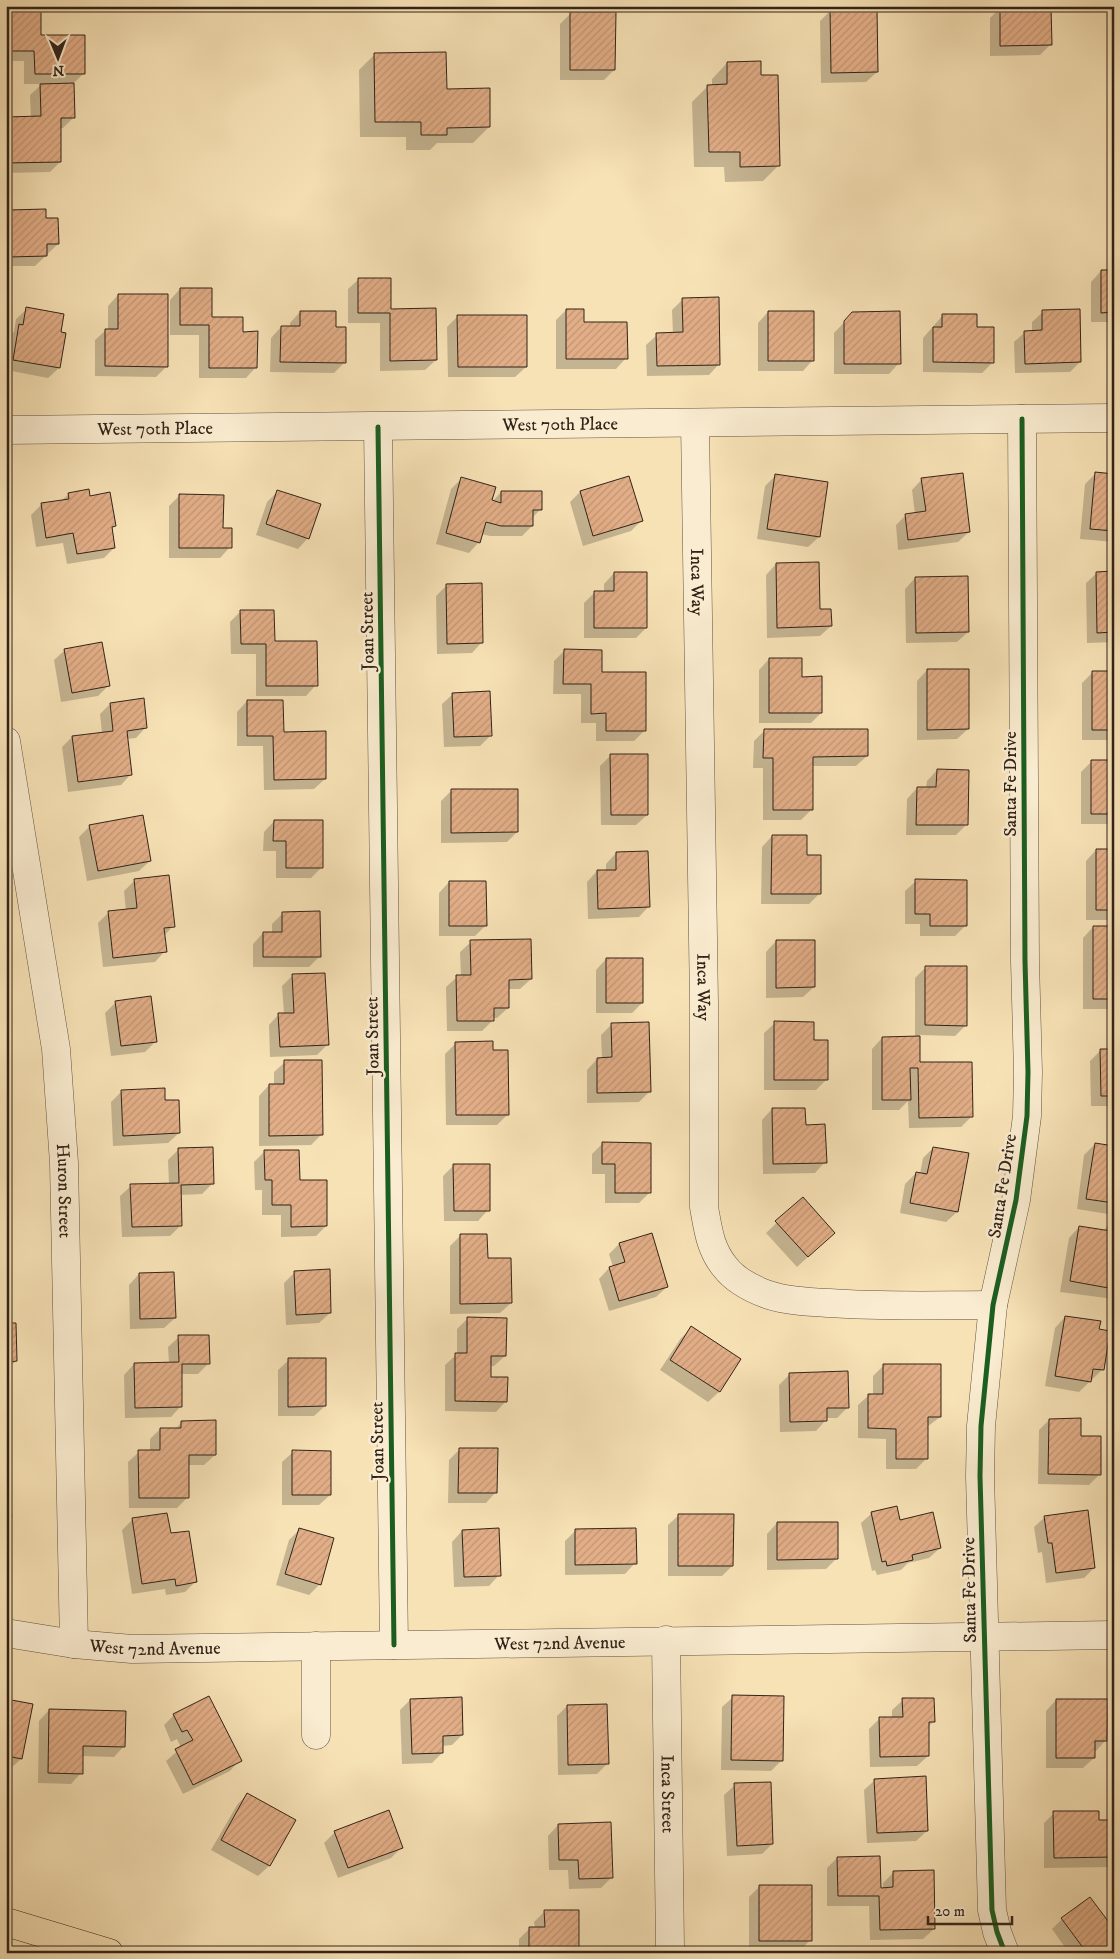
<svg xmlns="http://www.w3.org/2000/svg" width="1120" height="1959" font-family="'IM FELL DW Pica',serif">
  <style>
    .shadow { fill: #0003 }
    .building { fill: url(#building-hatch); stroke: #322319 }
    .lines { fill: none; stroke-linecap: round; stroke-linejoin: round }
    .street-casing { stroke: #635340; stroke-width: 29 }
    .highway-casing { stroke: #322319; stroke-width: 29 }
    .street { stroke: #faecd0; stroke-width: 28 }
    .highway { stroke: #f7e2b6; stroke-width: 28 }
    .cycleway-casing { stroke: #faecd0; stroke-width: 8 }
    .cycleway { stroke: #1b5e20; stroke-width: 5 }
    .labels { text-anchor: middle; stroke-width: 5; stroke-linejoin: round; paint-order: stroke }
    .street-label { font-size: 18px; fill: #322319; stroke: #faecd0 }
  </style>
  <defs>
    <pattern id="building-hatch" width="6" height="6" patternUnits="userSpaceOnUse" patternTransform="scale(1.25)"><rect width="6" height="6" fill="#e2ae87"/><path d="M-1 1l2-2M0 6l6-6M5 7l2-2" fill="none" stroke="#c29574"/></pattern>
  </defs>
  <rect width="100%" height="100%" fill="#f7e2b6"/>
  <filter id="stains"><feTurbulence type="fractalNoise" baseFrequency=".004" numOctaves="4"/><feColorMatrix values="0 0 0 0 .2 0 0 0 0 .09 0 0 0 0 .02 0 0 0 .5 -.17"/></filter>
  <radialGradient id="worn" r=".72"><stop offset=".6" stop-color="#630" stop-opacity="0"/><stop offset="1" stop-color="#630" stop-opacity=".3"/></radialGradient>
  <path class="shadow" d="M1000,8L1050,45L1040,55L990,56V18Z
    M6,10L84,73L73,84L74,117L63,128H59L60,162L50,172L6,173V118H31L30,95L42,84H24V61H6Z
    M830,11L877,72L866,82L821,83L820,21Z
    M571,13L614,70L604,80H560V24Z
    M375,54L445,90L489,127L473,143H437L430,150H406V137H360L359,70Z
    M727,63L779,165L763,181L725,182L724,167H694L692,102L708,86H712V79Z
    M8,212L45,219L58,244L35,266H6V213Z
    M1101,271H1114V322H1091V282Z
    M359,279L390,310L436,360L425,370L380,371V323H348V289Z
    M180,289L211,318L241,333L256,367L246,378H199V335H170V300Z
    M118,295L167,366L156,377L95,376V340L106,330H108V306Z
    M683,299L719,364L709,375L647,376L646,345L657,335L673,334L672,310Z
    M27,309L60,333L59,368L48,378L6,370V354L9,336L14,332L16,319Z
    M566,310L583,324L626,358L616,369H556V320Z
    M300,312L335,328L344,363L334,373L270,372L271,338L281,327H290V323Z
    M768,312L813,360L803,371H758V323Z
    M1043,312L1080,362L1070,372L1015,373L1014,342L1025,332H1032V322Z
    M853,313L899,363L889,374H834V333Z
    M943,315L976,328L993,362L982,373L923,372V338Z
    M458,316L526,367L515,377H448L447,327Z
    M1096,473L1114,475V542L1080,539L1085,484Z
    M776,475L819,537L808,547L757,539L765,486Z
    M462,478L490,504L501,492L541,509L532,518V526L522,536H490L481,534L479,542L469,553L436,544L451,489Z
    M922,479L969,532L958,542L898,550L896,525L906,515L915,514L912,490Z
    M278,491L308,538L298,549L256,535L267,502Z
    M580,492L641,521L631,531L583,546L570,502Z
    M69,494L89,497L114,526L111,529L114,548L104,558L67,564L63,543L36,547L31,515L41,505L61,501Z
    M179,496L222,530L230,547L220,558H169V506Z
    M776,564L831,626L820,636L767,638L766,575Z
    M614,573L646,628L636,638H584V603L595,592H604V584Z
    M1097,573H1114V642L1087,643L1086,583Z
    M915,578L968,632L957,642L906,643L905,589Z
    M446,586L482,642L472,653L437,654L436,596Z
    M241,611L316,685L306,696H256V654H231L230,622Z
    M65,650L108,686L98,696L61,702L54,660Z
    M564,651L601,673L645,730L634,741H596V723H581V694H553L554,661Z
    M769,659L801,678L821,713L811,723H759V670Z
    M927,670L968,729L957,739L917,740V681Z
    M1093,672H1114V740H1082V683Z
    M453,694L491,735L480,746L444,747L442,704Z
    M247,701L283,733L325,779L314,789L264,790L263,746H237V712Z
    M110,704L146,727L136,738L126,739L131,774L121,785L68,792L62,747L72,737L102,733L100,714Z
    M764,731L867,756L856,766H811L812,809L801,820H763V768H753L754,741Z
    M611,755L647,815L636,825H601L600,766Z
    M1092,761H1114V824H1081V772Z
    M937,770L966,825L956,835H906L907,799L917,788H926L927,781Z
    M452,790L517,832L507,842L441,843V801Z
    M274,821L321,868L311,878H276V851H263L264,832Z
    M90,826L150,861L139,871L87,881L79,837Z
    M772,836L806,856L819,894L809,904H761L762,847Z
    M1096,850H1114V920H1086V861Z
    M616,853L649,906L639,917L588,919L587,882L597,871H606V864Z
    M134,881L173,926L164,936L165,951L155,962L103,967L98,923L109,912L126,911L124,891Z
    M916,881L966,925L955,936H920V924H905V891Z
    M449,882L486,925L475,936H439V893Z
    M283,913L320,956L309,967H253V944L263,933H272V924Z
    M1093,927H1114V1009H1083V938Z
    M776,941L814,987L803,997L766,998V952Z
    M471,942L531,979L520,989H508V1008L497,1018H492V1021L482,1031H447L446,987L457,977H461L460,952Z
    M606,959L642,1003L632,1013H596V970Z
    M926,967L966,1025L955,1036L919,1035V1063L971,1117L961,1127L909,1128L908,1101L899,1110H872V1049L882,1038H915V978Z
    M293,975L327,1045L317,1055L270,1057L269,1025L279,1014H284L282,986Z
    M116,1002L156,1041L145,1052L111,1056L105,1013Z
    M775,1023L813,1042L826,1080L816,1090H764V1033Z
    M612,1024L650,1091L639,1102L587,1103V1070L597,1059H602L601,1035Z
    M455,1044L492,1051L508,1114L497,1125H446L445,1054Z
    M1101,1050H1114V1106H1091L1090,1061Z
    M285,1062L321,1135L311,1145L259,1146V1096L269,1085H274V1072Z
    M122,1091L164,1102L179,1133L168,1143L113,1146L111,1102Z
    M772,1109L825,1162L815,1173L763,1174L762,1120Z
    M602,1144L650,1192L639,1203H605V1174H592V1154Z
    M1095,1144L1114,1147V1215L1077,1209L1084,1155Z
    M933,1148L957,1212L946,1222L900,1213L905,1184L916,1173L920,1174L923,1158Z
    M178,1150L213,1183L202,1194L180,1195L181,1225L170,1236L122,1237L120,1196L131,1186L169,1184L168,1160Z
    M265,1151L299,1181L326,1226L316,1236L281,1237V1215H262V1190H255L254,1162Z
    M454,1165L488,1210L478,1221H444L443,1176Z
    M803,1198L823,1243L797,1267L766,1233Z
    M1114,1219V1299L1060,1292L1069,1238L1079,1227L1103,1231Z
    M461,1235L487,1259L511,1303L500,1313L450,1314V1246Z
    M619,1244L667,1287L656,1297L609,1311L599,1279L609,1268L613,1267L609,1254Z
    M295,1272L330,1313L319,1323L286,1325L284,1283Z
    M139,1274L175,1318L164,1328L130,1329L129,1285Z
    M1065,1317L1102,1370L1079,1392L1045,1386L1055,1328Z
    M468,1318L505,1356L494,1366H490V1378L506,1401L496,1412L445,1411V1365L457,1354V1329Z
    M6,1319L16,1361L6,1370Z
    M692,1328L740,1359L719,1392L708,1402L660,1370L681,1338Z
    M179,1337L209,1363L198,1374H181V1406L171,1417L125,1418L124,1375L134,1364L169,1363L168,1347Z
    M289,1360L325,1406L314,1416H278V1370Z
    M884,1365L940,1417L927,1427V1458L916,1469H886V1439L858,1438V1405L869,1395H873V1376Z
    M789,1375L848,1407L837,1418H826V1420L816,1431L780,1432L779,1385Z
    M1049,1420L1100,1474L1089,1485L1038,1484L1039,1430Z
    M182,1422L215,1455L204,1465H188V1497L177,1508H129L128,1462L139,1452H150V1439L160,1429H175Z
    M460,1449L496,1492L486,1503H448L449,1460Z
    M293,1452L330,1495L319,1505H282V1462Z
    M6,1481H8L6,1496Z
    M872,1513L899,1521L940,1548L929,1558L908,1563L901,1570L877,1575L875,1570L872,1571L861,1523Z
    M679,1515L732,1566L722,1576H668V1525Z
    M1045,1517L1094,1568L1084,1578L1046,1583L1042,1552L1038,1553L1034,1527Z
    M133,1519L195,1582L185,1592L166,1595L165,1589L132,1594L122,1530Z
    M777,1523L837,1558L826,1569L767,1570V1534Z
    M299,1530L320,1584L309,1595L276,1585L289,1540Z
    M576,1530L635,1563L625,1574L565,1575V1541Z
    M462,1531L499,1575L489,1586L454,1587L452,1542Z
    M733,1697L782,1760L771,1771L721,1770L722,1707Z
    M6,1700L21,1759L10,1769L6,1768Z
    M410,1700L462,1735L452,1745L442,1746V1753L432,1763L402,1764L400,1710Z
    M903,1700L933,1722L928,1727V1756L917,1766L870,1767L869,1729L880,1718H892V1710Z
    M1056,1700L1106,1740L1096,1751H1094V1758L1083,1768H1046V1711Z
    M567,1706L608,1763L597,1774L558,1775L557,1716Z
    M49,1710L124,1746L114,1757L82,1756L81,1773L71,1784L38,1783L39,1721Z
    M174,1715L240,1760L230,1771L183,1794L166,1761L181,1748L177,1739L171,1742L164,1725Z
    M875,1780L927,1831L916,1841L867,1843L864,1790Z
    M735,1785L772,1844L762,1854L727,1856L724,1795Z
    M247,1794L294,1820L269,1866L258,1876L211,1850L237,1805Z
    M1054,1813L1098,1821H1114V1863L1109,1867L1044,1868V1823Z
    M558,1825L611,1878L601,1888L569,1889L568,1870H549L548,1836Z
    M335,1832L402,1847L391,1858L338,1878L324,1843Z
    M837,1858L879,1889H883V1883L894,1872L934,1929L923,1939L870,1940L869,1906H827V1868Z
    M760,1886L810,1940L800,1951H749V1897Z
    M545,1911L578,1953H519V1939L530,1928H535L534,1922Z
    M1062,1919L1114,1953H1069L1052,1929Z"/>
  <path class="building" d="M1000,7H1051L1052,45L1000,46Z
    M6,8H41V35H85V74H35L34,51H6Z
    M830,9H877L878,72L831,73Z
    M570,12H616L615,70H570Z
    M446,52L447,89L490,88V127L447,128V135H421V122H375L374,53Z
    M761,61V75H778L780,166L740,167V152H709L707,85L727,84V62Z
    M74,83L75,118H61V162L6,163V117L41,116L40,84Z
    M46,209V218H58L59,244H47V256L9,257L8,210Z
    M1101,270H1114V312L1101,313Z
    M358,278H391V309L436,308L437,360L390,361V313H358Z
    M180,288H212V317H243V332L258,331L257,368H209V325H180Z
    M118,294H168V367L105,366V329H118Z
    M719,297L720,365L657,366L656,333L683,332L682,298Z
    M26,307L64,314L61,332L66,333L60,368L13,360L19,324L23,325Z
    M566,309H584V322H627L628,359H566Z
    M1080,309L1081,362L1025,364L1024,331L1042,330V310Z
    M300,311H336V327H346V363L280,362L281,326H300Z
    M768,311H814V361H768Z
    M900,311L901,364H844V321L852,312Z
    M942,314H977V327H994V363L933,362V327H942Z
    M457,315H527V367H458Z
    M1095,472L1114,474V531L1090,529Z
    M963,473L970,532L908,540L905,514L926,511L921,478Z
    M775,474L828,482L820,537L767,529Z
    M629,476L643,521L593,536L580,491Z
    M461,477L496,487L492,500L501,503V491H542V510H533V526H501L486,522L480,543L446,533Z
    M89,489L90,496L110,492L116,526L112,527L115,548L77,554L73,533L46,538L41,503L69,499L68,493Z
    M277,490L321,504L309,539L266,524Z
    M179,494L224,495L223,528H232V548H179Z
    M819,562L820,609H831L832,626L777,628L776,563Z
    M1114,571V632L1097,633L1096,572Z
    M614,572H647V628H594V591H614Z
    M968,576L969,632L916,633L915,577Z
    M482,583L483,643L447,644L446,584Z
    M240,610H274L275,641H317L318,686H266V644H241Z
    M102,642L110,686L72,693L64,649Z
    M564,649L602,650V672H646V731H606V713L591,714V684H563Z
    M769,658H802V677L822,676V713H769Z
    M927,669H969V729L927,730Z
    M1092,671H1114V730H1092Z
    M490,691L492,736L454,737L452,693Z
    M144,698L147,728L127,731L132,775L78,782L72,736L113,731L110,703Z
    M247,700H283L284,732L326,731V779L274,780L273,736H247Z
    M764,729H868V756L813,757V810H773V758H763Z
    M610,754H648V815H611Z
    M1091,760H1114V814H1091Z
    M937,769L969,770L968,825H916L917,787H936Z
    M451,789H518V832L451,833Z
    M143,815L151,861L98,871L89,825Z
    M274,820H323V868H286V841H273Z
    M772,835H807V855H821V894H771Z
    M1096,849H1114V910H1096Z
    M648,851L650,907L598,909L597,870H616V852Z
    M169,875L175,927L164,928L167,952L113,958L108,911L137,908L134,879Z
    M915,879L967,880V926H930V914H915Z
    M449,881H486L487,926H449Z
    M320,911L321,957H263V932H282V912Z
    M1093,926H1114V999H1093Z
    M531,939L532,979L509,980V1008H494V1021H457L456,975H471L470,940Z
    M776,940H815V987L776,988Z
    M606,958H643V1003H606Z
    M925,966H967V1026L925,1025Z
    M325,973L329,1045L280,1047L278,1013H294L292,974Z
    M151,996L157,1042L121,1046L115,1001Z
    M774,1021L814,1022V1040H828V1080H774Z
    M649,1022L651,1092L597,1093V1058L612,1057L611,1023Z
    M920,1036V1062H972L973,1117L919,1118L918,1068H910L911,1100H882V1037Z
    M493,1041V1050H508L509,1115H456L455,1042Z
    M1100,1049H1114V1096H1101Z
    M284,1060H322L323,1135L269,1136V1084H284Z
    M165,1088V1100H179L180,1133L123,1136L121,1090Z
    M772,1108H805L806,1125L825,1124L827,1163L773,1164Z
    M602,1142L651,1143V1193H615V1164H602Z
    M1095,1143L1114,1146V1203L1086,1199Z
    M213,1147L214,1184L181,1185L182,1226L132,1227L130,1184L179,1183L178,1148Z
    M933,1147L969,1153L958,1212L910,1203L916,1172L927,1174Z
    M264,1150H299L300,1180H327V1226L291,1227V1205H272V1180H265Z
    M453,1164H490V1211H454Z
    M803,1197L835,1233L808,1257L775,1221Z
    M1114,1218V1289L1070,1281L1079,1226L1111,1231Z
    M652,1233L668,1287L619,1301L609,1267L625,1262L619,1243Z
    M460,1234H487L488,1258H511L512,1303L460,1304Z
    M330,1269L331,1313L296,1315L294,1271Z
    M174,1272L176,1318L140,1319L139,1273Z
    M1065,1316L1101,1321L1099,1329L1110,1331L1104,1370L1093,1369L1091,1382L1055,1376Z
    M6,1317H8V1323H16L17,1361L9,1362V1366L6,1367Z
    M467,1317L507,1318L506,1356H491V1377H508L507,1402L455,1401V1353H467Z
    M691,1326L741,1359L720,1392L670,1360Z
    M178,1335H209L210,1364H182V1407L135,1408L134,1363L179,1362Z
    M288,1358H326V1406L288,1407Z
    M883,1364H941V1417H928V1459H896V1429L868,1428V1394H883Z
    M848,1371L849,1408H827V1421L790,1422L789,1373Z
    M1081,1418V1436H1101V1475L1048,1474L1049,1419Z
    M216,1420V1455H189V1498H139L138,1450H160V1428H181V1421Z
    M459,1448H498L497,1493H458Z
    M292,1450L331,1451V1495H292Z
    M897,1506L900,1520L933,1512L941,1548L912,1555L913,1560L887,1566L886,1561L882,1562L871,1512Z
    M1088,1510L1095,1568L1056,1573L1052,1543H1048L1044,1516Z
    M167,1513L171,1533L189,1531L197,1582L176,1586L175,1579L142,1584L132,1518Z
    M6,1514L12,1515L6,1559Z
    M678,1514H734L733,1566H678Z
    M777,1522H838V1559L777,1560Z
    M299,1528L334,1538L321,1585L285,1574Z
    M499,1528L501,1576L464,1577L462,1530Z
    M636,1528L637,1564L575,1565V1529Z
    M732,1695L784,1696L783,1761L731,1760Z
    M209,1696L242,1761L193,1785L175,1749L193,1740L187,1730L182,1732L173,1714Z
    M462,1697L463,1735L443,1736V1753L412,1754L410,1699Z
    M902,1698H934L935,1722H929V1756L880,1757L879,1717H903Z
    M6,1699L33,1704L22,1759L6,1756Z
    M1056,1699H1108L1107,1741H1095V1758H1056Z
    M607,1704L609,1764L568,1765L567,1705Z
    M49,1709L126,1711L125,1747L83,1746V1774L48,1773Z
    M926,1776L928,1831L877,1833L874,1779Z
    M771,1782L773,1844L737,1846L734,1783Z
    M247,1793L296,1820L270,1866L221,1840Z
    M389,1810L403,1848L348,1868L334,1831Z
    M1053,1811H1099V1820H1114V1857L1054,1858Z
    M611,1822L613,1878L579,1879L578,1860H559L558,1824Z
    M880,1856L881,1888L893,1887V1871L934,1870L935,1929L880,1930L879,1896H838L837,1857Z
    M759,1885H812V1941H759Z
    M1090,1897L1114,1929V1953H1087L1061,1918Z
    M544,1910H579V1953H529V1927H545Z"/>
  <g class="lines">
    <g class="street-casing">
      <g id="street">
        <path id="s1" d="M695,423L704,1003V1207C708,1229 710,1249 725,1267C735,1280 750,1288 766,1294C786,1301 809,1302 829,1303C884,1307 939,1305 993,1305"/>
        <path d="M378,427L394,1645"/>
        <path id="s2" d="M6,430L1114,418"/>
        <path id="s3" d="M6,741L56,1049L64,1163L74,1644"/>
        <path id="s4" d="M6,1633L74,1644L132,1649L1114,1635"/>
        <path id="s5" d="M666,1640L670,1948"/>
        <path d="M316,1646V1735"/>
        <path d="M1005,1953L997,1932L992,1910L980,1476L981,1426L993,1305L1016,1200L1027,1116L1028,1072L1025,961L1022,419"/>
      </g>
    </g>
    <g class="highway-casing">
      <path id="highway" d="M6,1922L109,1953"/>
    </g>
    <use href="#street" class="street"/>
    <use href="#highway" class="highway"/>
    <g class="cycleway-casing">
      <path id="cycleway" d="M378,427L394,1645
        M1005,1953L997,1932L992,1910L980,1476L981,1426L993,1305L1016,1200L1027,1116L1028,1072L1025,961L1022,419"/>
    </g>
    <use href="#cycleway" class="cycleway"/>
  </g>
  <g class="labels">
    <g class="street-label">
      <text dy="6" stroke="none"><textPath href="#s2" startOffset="554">West 70th Place</textPath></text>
      <text dy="6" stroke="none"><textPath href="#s2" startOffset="149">West 70th Place</textPath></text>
      <text dy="6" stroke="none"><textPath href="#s1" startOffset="159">Inca Way</textPath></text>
      <text transform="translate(367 631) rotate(-91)" y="6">Joan Street</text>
      <text transform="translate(1010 784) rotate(-90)" y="6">Santa Fe Drive</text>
      <text dy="6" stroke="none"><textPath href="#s1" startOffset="564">Inca Way</textPath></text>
      <text transform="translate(372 1036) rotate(-91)" y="6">Joan Street</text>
      <text transform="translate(1002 1186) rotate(-81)" y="6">Santa Fe Drive</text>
      <text dy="6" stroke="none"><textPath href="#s3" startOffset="454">Huron Street</textPath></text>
      <text transform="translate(377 1441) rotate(-91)" y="6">Joan Street</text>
      <text transform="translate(969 1590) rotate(-91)" y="6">Santa Fe Drive</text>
      <text dy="6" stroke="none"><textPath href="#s4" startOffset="555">West 72nd Avenue</textPath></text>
      <text dy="6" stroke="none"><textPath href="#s4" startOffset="150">West 72nd Avenue</textPath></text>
      <text dy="6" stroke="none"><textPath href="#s5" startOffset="154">Inca Street</textPath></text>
    </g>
  </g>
  <rect width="1120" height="1959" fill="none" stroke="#f7e2b6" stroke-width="25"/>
  <rect x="8" y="8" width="1105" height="1944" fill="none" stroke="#322319" stroke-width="2.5"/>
  <rect x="12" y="12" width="1095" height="1934" fill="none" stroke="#322319"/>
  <g transform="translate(58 58) rotate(179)" stroke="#faecd0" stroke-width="4" paint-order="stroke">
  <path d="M0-4L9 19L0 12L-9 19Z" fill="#322319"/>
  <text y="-8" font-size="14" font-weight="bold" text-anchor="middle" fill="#322319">N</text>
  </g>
  <path d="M928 1916v8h84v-8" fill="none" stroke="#322319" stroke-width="2.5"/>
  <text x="935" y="1916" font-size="15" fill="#322319" stroke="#faecd0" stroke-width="4" paint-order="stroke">20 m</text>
  <rect width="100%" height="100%" filter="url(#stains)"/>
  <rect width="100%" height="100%" fill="url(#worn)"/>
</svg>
